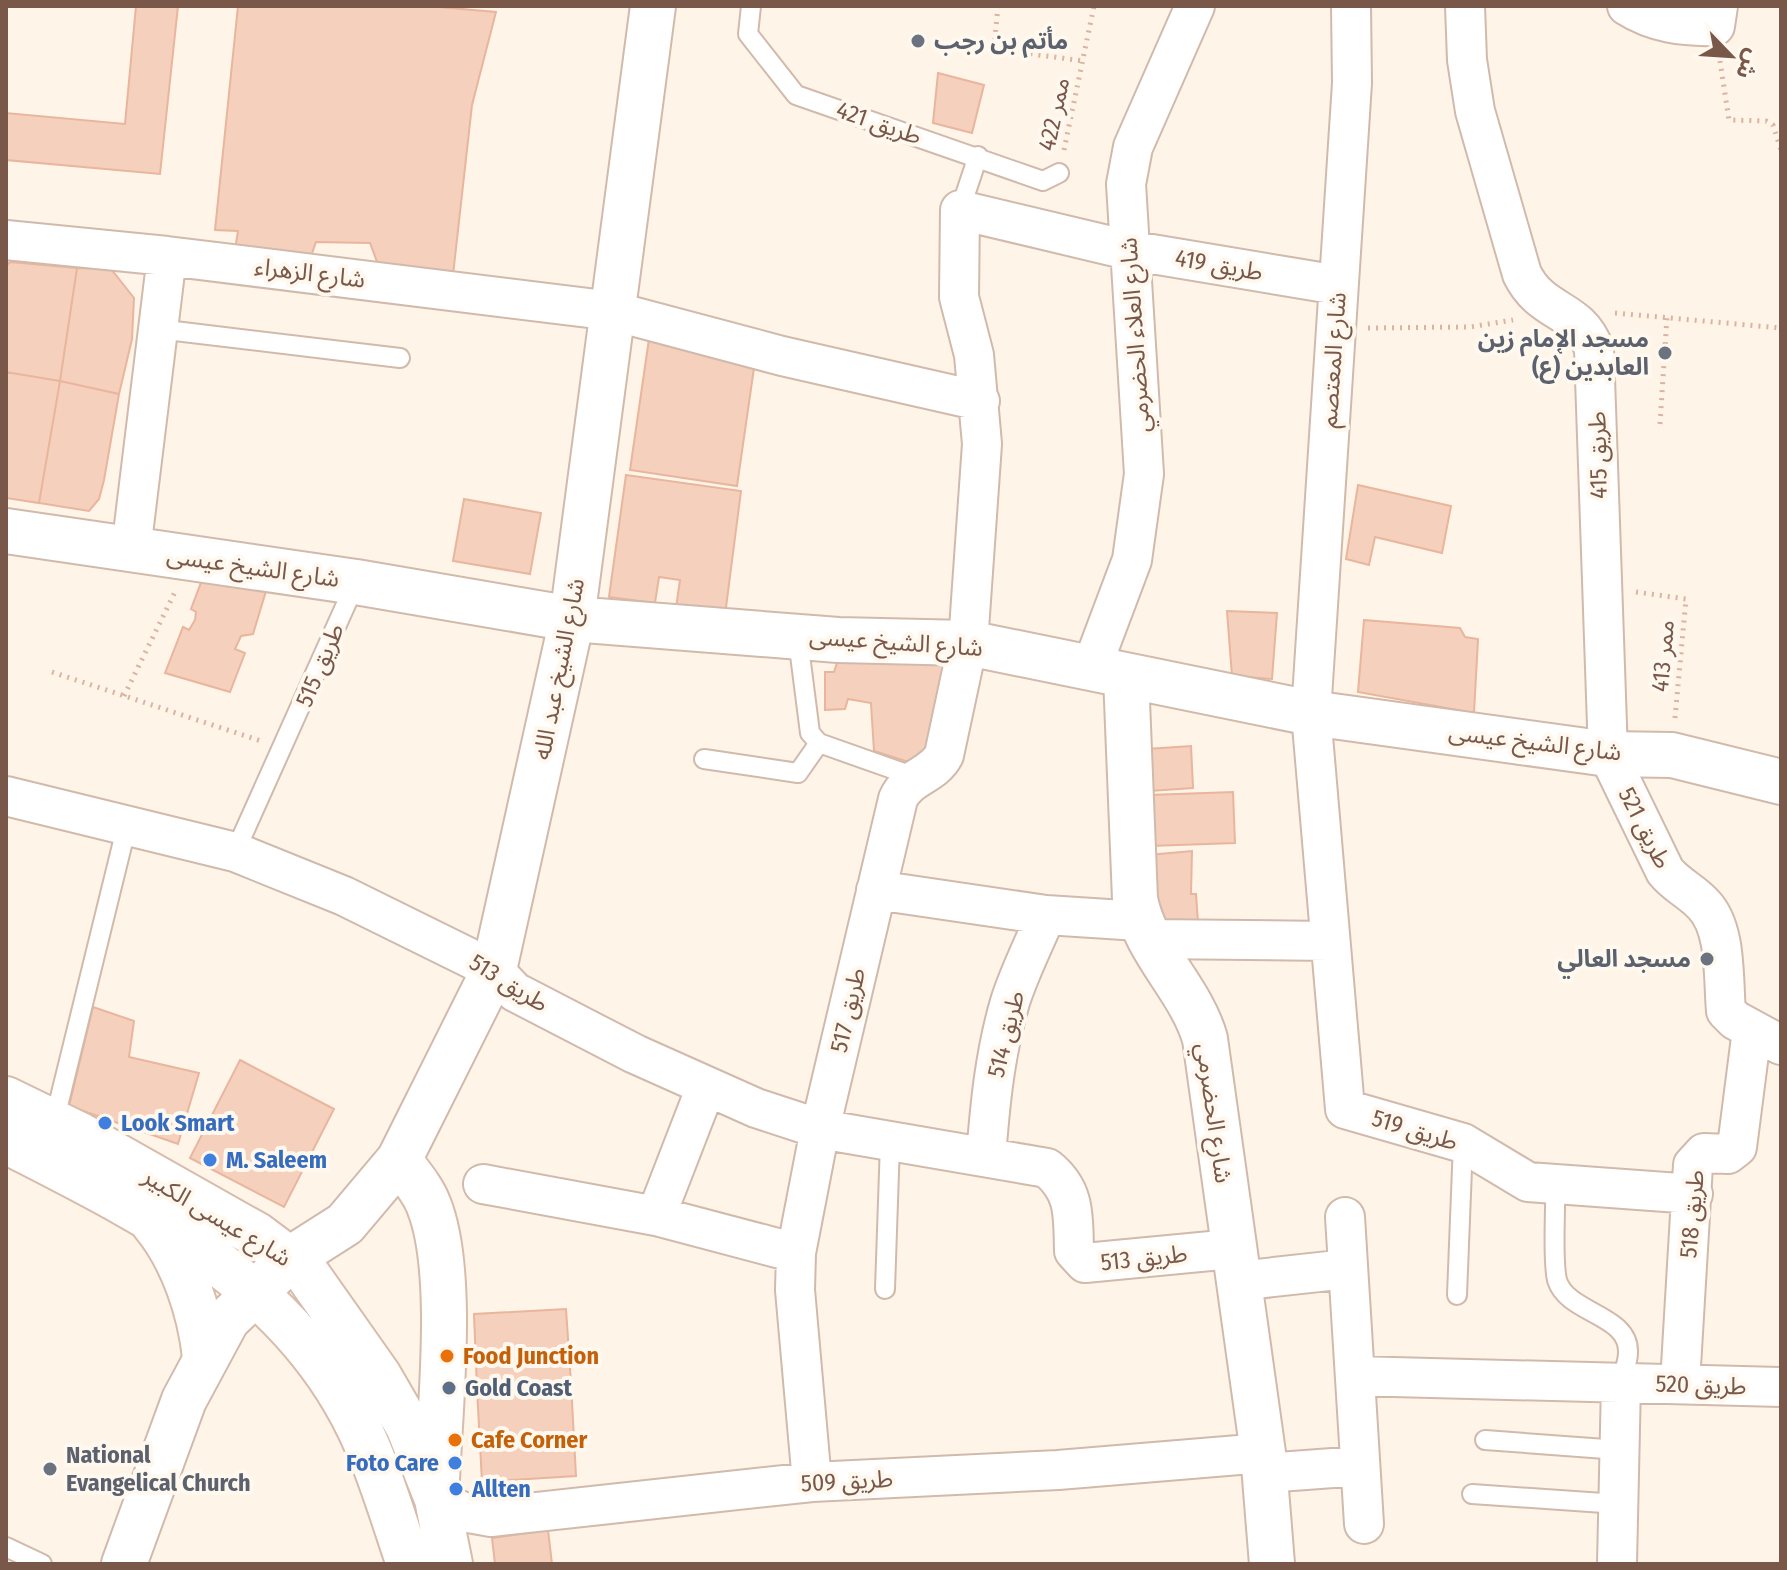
<svg xmlns="http://www.w3.org/2000/svg" width="1787" height="1570" font-family="'Fira Sans Condensed','Noto Sans Arabic',sans-serif">
  <style>
    .building { fill: #f5d0bd; stroke: #e9b59d; stroke-width: 2 }
    .lines { fill: none; stroke-linecap: round; stroke-linejoin: round }
    .service-casing { stroke: #d1baac; stroke-width: 22 }
    .minor-casing { stroke: #d1baac; stroke-width: 42 }
    .tertiary-casing { stroke: #d1baac; stroke-width: 48 }
    .secondary-casing { stroke: #d7bcab; stroke-width: 48 }
    .path { stroke: #dbb3a0; stroke-width: 5; stroke-dasharray: 2 6; stroke-linecap: butt }
    .service { stroke: #fff; stroke-width: 18 }
    .minor { stroke: #fff; stroke-width: 38 }
    .tertiary { stroke: #fff; stroke-width: 44 }
    .secondary { stroke: #fff; stroke-width: 44 }
    .worship-dot { fill: #6b7280; stroke: #fff8ef; stroke-width: 3 }
    .shop-dot { fill: #3f7fe0; stroke: #fff8ef; stroke-width: 3 }
    .food-dot { fill: #e8710a; stroke: #fff8ef; stroke-width: 3 }
    .service-dot { fill: #5c6f8a; stroke: #fff8ef; stroke-width: 3 }
    .labels { text-anchor: middle; stroke-width: 8; stroke-linejoin: round; paint-order: stroke }
    .worship-label { font-size: 24px; font-weight: bold; fill: #5b616d; stroke: #fff8ef; text-anchor: start }
    .street-label { font-size: 24px; fill: #7a5849; stroke: #fff8ef }
    .shop-label { font-size: 24px; font-weight: bold; fill: #366cbe; stroke: #fff8ef; text-anchor: start }
    .food-label { font-size: 24px; font-weight: bold; fill: #c56008; stroke: #fff8ef; text-anchor: start }
    .service-label { font-size: 24px; font-weight: bold; fill: #4e5e75; stroke: #fff8ef; text-anchor: start }
  </style>
  <rect width="100%" height="100%" fill="#fef4e8"/>
  <path class="building" d="M136,6H178L160,174L6,160V113L125,124Z
    M238,6H427L496,12L472,105L453,275L379,267L370,243L316,242L310,259L235,250L238,231L215,230Z
    M938,73L984,85L972,133L933,123Z
    M10,262L77,268L60,381L6,372V266Z
    M77,268L111,269L134,298L132,339L119,394L60,381Z
    M649,339L756,354L737,486L630,470Z
    M6,372L60,381L39,503L6,498Z
    M60,381L119,394L104,480L99,499L89,511L39,503Z
    M626,475L741,491L725,615L676,608L680,580L659,577L655,603L609,597Z
    M1358,485L1451,506L1442,553L1375,537L1369,565L1346,559Z
    M464,499L541,513L530,574L453,561Z
    M202,580L266,591L253,634L241,636L235,649L245,653L230,692L165,673L183,627L189,630L195,620L196,612L191,609Z
    M1227,611L1277,613L1272,679L1232,676Z
    M1364,620L1460,628L1465,637L1478,639L1474,713L1358,692Z
    M908,660L945,663L929,743L915,764L874,751L871,703L848,699L845,709L825,710V672H834L837,663Z
    M1191,746L1193,788L1150,791L1147,749Z
    M1233,792L1235,843L1150,846L1149,795Z
    M1192,851L1191,894H1196L1198,923L1167,925L1151,902L1148,855Z
    M93,1007L134,1021L129,1057L199,1073L178,1144L69,1106Z
    M240,1060L334,1109L284,1207L190,1158Z
    M566,1309L571,1383L477,1389L474,1314Z
    M571,1383L576,1476L482,1482L477,1389Z
    M548,1530L552,1564H495L492,1538Z"/>
  <g class="lines">
    <g class="service-casing">
      <path id="service" d="M751,6L748,34L796,95L1043,181L1059,173
        M960,210L978,156
        M158,329L400,358
        M801,636L799,647L810,733L819,743L918,778
        M704,759L798,773L819,743
        M235,852L356,582
        M54,1122L127,825
        M1555,1186C1556,1210 1552,1259 1557,1280C1567,1314 1630,1314 1628,1353C1628,1362 1623,1374 1621,1383
        M885,1289L890,1143
        M1457,1295L1463,1143
        M1485,1440L1619,1450
        M1472,1494L1618,1504
        M6,1547L42,1564"/>
    </g>
    <g class="minor-casing">
      <path id="minor" d="M1351,6L1352,83L1311,713L1345,1109L1463,1143L1528,1182L1693,1194
        M1465,6L1467,60L1475,111L1522,274C1542,315 1579,307 1594,349L1608,754L1665,871C1676,885 1691,891 1703,904C1727,928 1723,978 1726,1011L1735,1020L1781,1045
        M1627,6C1654,23 1683,27 1715,26L1718,6
        M6,240L167,256L613,311L782,356L980,401
        M131,550L167,256
        M1091,669L1132,560L1144,474L1126,184L1133,147L1195,6
        M6,796L235,852L344,896L494,970L515,992L635,1054L756,1108L820,1129L1047,1168C1076,1191 1073,1217 1074,1251L1085,1263L1232,1249
        M876,890L1046,915L1139,921
        M1151,939L1329,941
        M986,1157C990,1104 995,1053 1010,1002C1019,973 1034,944 1046,915
        M483,1184L656,1216L796,1253
        M656,1216L706,1087
        M1345,1217L1364,1524
        M1238,1281L1347,1269
        M1355,1376L1781,1387
        M1680,1383L1693,1165L1704,1153L1728,1154L1737,1147L1752,1030
        M1265,1473L1360,1466
        M812,1482L795,1290L796,1253L820,1129L898,799C908,776 933,776 944,755L968,643L982,444L974,355L959,297L960,210L1128,250L1338,285
        M437,1499L463,1512L491,1517L812,1482L1058,1470L1263,1453
        M1617,1564L1621,1383"/>
    </g>
    <g class="tertiary-casing">
      <path id="tertiary" d="M6,531L356,582L572,619L838,640L968,643L1311,713L1608,754L1672,755L1781,782
        M1126,676L1135,899C1145,952 1191,989 1205,1039L1263,1453L1272,1564
        M124,1564L184,1400L227,1320L290,1259L345,1224L399,1160L494,970L572,619L653,6"/>
    </g>
    <g class="secondary-casing">
      <path id="secondary" d="M6,1099L78,1134L257,1235L305,1271L379,1376L408,1426L437,1499L450,1564
        M6,1141C134,1207 268,1270 344,1400C374,1450 390,1509 409,1564
        M399,1160C409,1174 423,1189 429,1206C455,1271 440,1407 437,1480
        M153,1223C183,1259 200,1311 205,1357"/>
    </g>
    <path class="path" d="M998,6L994,49L1084,61
      M1720,61L1729,120L1766,121L1773,125L1781,150
      M1064,150L1094,6
      M1615,313L1781,328
      M1368,328L1470,327L1513,320
      M1660,424L1667,317
      M1636,592L1686,599L1675,718
      M52,672L261,741
      M124,696L175,592"/>
    <use href="#service" class="service"/>
    <use href="#minor" class="minor"/>
    <use href="#tertiary" class="tertiary"/>
    <use href="#secondary" class="secondary"/>
  </g>
  <g class="worship-dot">
    <circle cx="918" cy="41" r="8"/>
    <circle cx="1665" cy="353" r="8"/>
    <circle cx="1707" cy="959" r="8"/>
    <circle cx="50" cy="1469" r="8"/>
  </g>
  <g class="shop-dot">
    <circle cx="105" cy="1123" r="8"/>
    <circle cx="210" cy="1160" r="8"/>
    <circle cx="455" cy="1463" r="8"/>
    <circle cx="456" cy="1489" r="8"/>
  </g>
  <g class="food-dot">
    <circle cx="447" cy="1356" r="8"/>
    <circle cx="455" cy="1440" r="8"/>
  </g>
  <circle class="service-dot" cx="449" cy="1388" r="8"/>
  <g class="labels">
    <g class="worship-label">
      <text x="934" y="49">مأتم بن رجب</text>
      <text x="1649" y="347" text-anchor="end">مسجد الإمام زين<tspan x="1649" dy="28">العابدين (ع)</tspan></text>
      <text x="1691" y="967" text-anchor="end">مسجد العالي</text>
      <text x="66" y="1463">National<tspan x="66" dy="28">Evangelical Church</tspan></text>
    </g>
    <g class="street-label">
      <text transform="translate(1054 114) rotate(-78)" y="8">ممر 422</text>
      <text transform="translate(879 123) rotate(19)" y="8">طريق 421</text>
      <text transform="translate(1219 265) rotate(10)" y="8">طريق 419</text>
      <text transform="translate(310 273) rotate(7)" y="8">شارع الزهراء</text>
      <text transform="translate(1135 335) rotate(-94)" y="8">شارع العلاء الحضرمي</text>
      <text transform="translate(1333 360) rotate(-86)" y="8">شارع المعتصم</text>
      <text transform="translate(1598 455) rotate(-91)" y="8">طريق 415</text>
      <text transform="translate(253 567) rotate(8)" y="8">شارع الشيخ عيسى</text>
      <text transform="translate(896 642) rotate(4)" y="8">شارع الشيخ عيسى</text>
      <text transform="translate(1663 656) rotate(-85)" y="8">ممر 413</text>
      <text transform="translate(320 665) rotate(-67)" y="8">طريق 515</text>
      <text transform="translate(559 669) rotate(-79)" y="8">شارع الشيخ عبد الله</text>
      <text transform="translate(1535 742) rotate(7)" y="8">شارع الشيخ عيسى</text>
      <text transform="translate(1645 828) rotate(63)" y="8">طريق 521</text>
      <text transform="translate(509 983) rotate(32)" y="8">طريق 513</text>
      <text transform="translate(848 1010) rotate(-77)" y="8">طريق 517</text>
      <text transform="translate(1006 1034) rotate(-76)" y="8">طريق 514</text>
      <text transform="translate(1214 1113) rotate(82)" y="8">شارع الحضرمي</text>
      <text transform="translate(1415 1130) rotate(17)" y="8">طريق 519</text>
      <text transform="translate(1692 1214) rotate(-85)" y="8">طريق 518</text>
      <text transform="translate(217 1217) rotate(31)" y="8">شارع عيسى الكبير</text>
      <text transform="translate(1144 1258) rotate(-6)" y="8">طريق 513</text>
      <text transform="translate(1701 1385) rotate(2)" y="8">طريق 520</text>
      <text transform="translate(847 1481) rotate(-3)" y="8">طريق 509</text>
    </g>
    <g class="shop-label">
      <text x="121" y="1131">Look Smart</text>
      <text x="226" y="1168">M. Saleem</text>
      <text x="439" y="1471" text-anchor="end">Foto Care</text>
      <text x="472" y="1497">Allten</text>
    </g>
    <g class="food-label">
      <text x="463" y="1364">Food Junction</text>
      <text x="471" y="1448">Cafe Corner</text>
    </g>
    <g class="service-label">
      <text x="465" y="1396">Gold Coast</text>
    </g>
  </g>
  <rect width="1787" height="1570" fill="none" stroke="#7a5849" stroke-width="16"/>
  <g transform="translate(1731 56) rotate(115)" stroke="#fff8ef" stroke-width="6" paint-order="stroke">
  <path d="M0-6L14 30L0 20L-14 30Z" fill="#7a5849"/>
  <text y="-12" font-size="22" font-weight="bold" text-anchor="middle" fill="#7a5849">ش</text>
  </g>
</svg>
